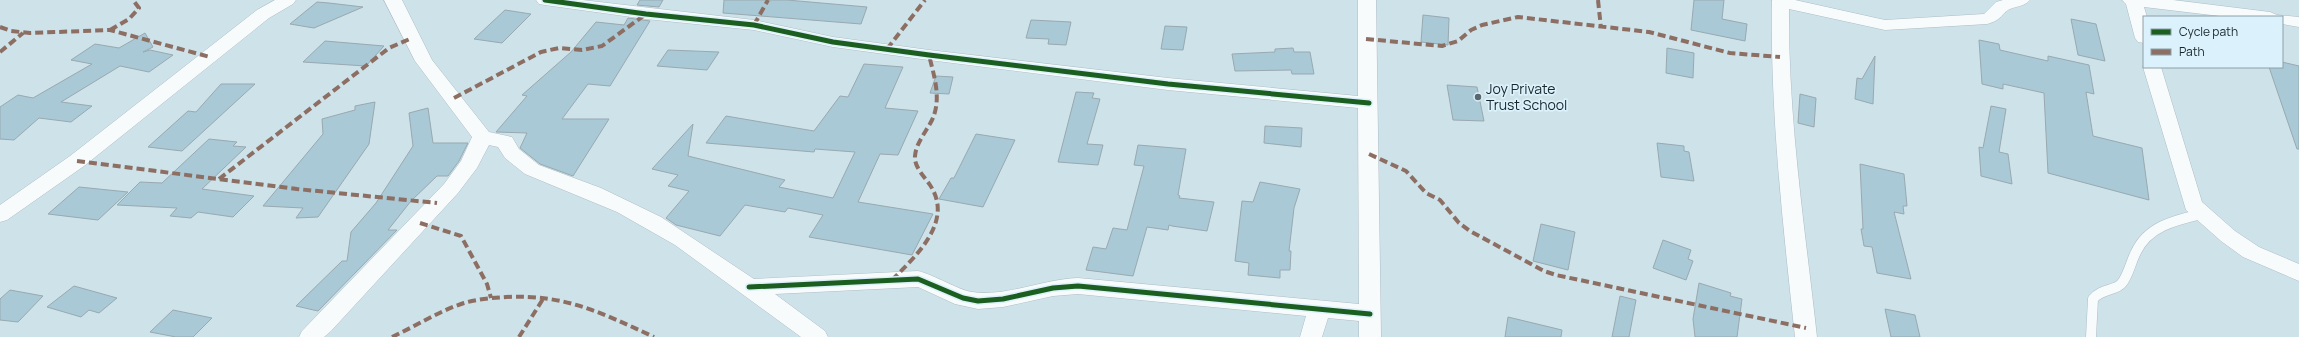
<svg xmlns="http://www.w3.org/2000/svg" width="2299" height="337" font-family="Manrope,sans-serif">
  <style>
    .building { fill: #a8c9d5; stroke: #99a9af }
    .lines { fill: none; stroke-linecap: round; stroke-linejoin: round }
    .lane-casing { stroke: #aebdc4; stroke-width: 11 }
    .street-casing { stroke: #aebdc4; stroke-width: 1 }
    .lane { stroke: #f8fbfc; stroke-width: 10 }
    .street { fill: #f8fbfc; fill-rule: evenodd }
    .quiet { stroke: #8d6e63; stroke-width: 4; stroke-dasharray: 8 4; stroke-linecap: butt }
    .cycleway-casing { stroke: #dbf1fb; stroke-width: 8 }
    .cycleway { stroke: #1b5e20; stroke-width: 5 }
    .poi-dot { fill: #58686e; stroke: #dbf1fb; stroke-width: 1.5 }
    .labels { text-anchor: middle; stroke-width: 3.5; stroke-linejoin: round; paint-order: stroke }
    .poi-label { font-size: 14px; fill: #18272c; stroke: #dbf1fb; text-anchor: start }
  </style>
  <rect width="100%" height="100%" fill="#cee2ea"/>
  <path class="building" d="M640,0H663L659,7L637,5Z
    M724,0H787L867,7L861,24L723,13Z
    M1694,0H1724L1722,19L1747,24L1745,41L1691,30Z
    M317,2L329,3L363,7L314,28L290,24Z
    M505,10L531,14L502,43L474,39Z
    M1423,15L1449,18L1448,45L1421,42Z
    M628,18L650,21L610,86L588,84L562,119H609L573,176L540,164L520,148L527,133L496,132L527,96L522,95L571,52L596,22L624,25Z
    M2071,19L2096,24L2105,61L2078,55Z
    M1031,20L1071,22L1066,45L1048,44L1049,39L1026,38Z
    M1165,26L1187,27L1183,50L1161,49Z
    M145,33L153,47L143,52L150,50L173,55L149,72L120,66L61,102L92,106L71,122L39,118L14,140L0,139V107L18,95L33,98L92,64L71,60L95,44L119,48Z
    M1979,40L1999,44L2000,50L2048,61V56L2089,65L2094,94L2086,92L2093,136L2142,148L2149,200L2048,173L2044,93L2003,84V89L1982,84Z
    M325,41L384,46L366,66L303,62Z
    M1293,48L1294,52H1310L1314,74H1292L1291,70L1235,71L1232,54L1275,52V49Z
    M1667,48L1694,53L1693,78L1666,73Z
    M668,50L719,52L707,70L657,66Z
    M1875,56L1873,104L1855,99L1857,78L1862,79Z
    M2282,62L2299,66V149H2297L2269,67H2282Z
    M864,64L903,67L885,108L918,111L898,155L880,154L858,202L933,214L912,255L809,237L823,215L788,208L785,212L745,205L720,236L676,225L666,218L689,191L668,186L678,175L652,169L693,124L688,156L785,180L779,187L833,198L855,152L815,149L814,152L706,143L726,116L814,131L840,96L848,97Z
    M936,76L953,77L949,94L930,93Z
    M221,84H255L182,151L148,147L188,111L196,112Z
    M1447,85L1477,87L1484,121L1453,120Z
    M1076,92L1094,93L1092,98L1100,99L1087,144L1103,145L1098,165L1058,162Z
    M1800,94L1816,98L1814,127L1798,123Z
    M375,102L369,144L318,217L296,218L303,208L263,206L323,134L322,119L355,110V106Z
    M1991,106L2006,109L1999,152L2008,154L2012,184L1981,176L1979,147L1983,148Z
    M428,108L433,143H468L459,161L448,176H437L411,201L388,230H397L318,311L296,306L342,261H347L351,232L376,203L413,146L409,113Z
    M1265,126L1302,128L1301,147L1264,143Z
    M976,134L1015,140L983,207L939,199L951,178H954Z
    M209,139L237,142L233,146L246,147L202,189L254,196L233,217L198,212L191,218L170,216L177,208L117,205L140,182L162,183Z
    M1657,143L1684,146V151L1689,152L1694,181L1661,177Z
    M1138,145L1186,149L1178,195L1180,196L1179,198L1214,202L1207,231L1172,226L1169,225L1168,230L1147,227L1133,276L1086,270L1093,247L1106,249L1113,228L1127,230L1144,166L1134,165Z
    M1860,164L1904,174L1907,206H1903L1904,214L1894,212L1911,279L1877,273L1872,247L1864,246L1861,229H1863Z
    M1260,182L1300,189L1294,208L1289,251H1291L1290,270H1280V278L1248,275L1249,263L1235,261L1242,201L1253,202Z
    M79,187L128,192L98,220L48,214Z
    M1541,224L1575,232L1568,270L1533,261Z
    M1663,240L1691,250L1688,259L1693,261L1686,280L1653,268Z
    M1699,283L1731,293L1730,296L1742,299L1737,337H1695L1693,319Z
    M74,286L117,298L99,313L89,310L81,317L47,307Z
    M10,290L43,296L18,322L0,320V299Z
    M1620,296L1636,300L1629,337H1612Z
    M1885,309L1915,315L1920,337H1891Z
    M173,310L212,318L193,337H176L150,332Z
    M1508,317L1562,330L1561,337H1505Z"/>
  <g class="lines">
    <g class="lane-casing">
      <path id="lane" d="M2091,337L2093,299C2102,288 2116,291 2122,283C2129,274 2131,261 2136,252C2148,226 2176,220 2201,214"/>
    </g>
    <g class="street-casing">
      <path id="street" d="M275,0H296L293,4L269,18L84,166L7,220L0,222V205L70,156L257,10Z
        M384,0H402L432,60L489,132L512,137L519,149L539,165L601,188L661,217L754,279L918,271C935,275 958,290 972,292C1007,297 1043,279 1078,278L1359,304L1358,108L1168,90L929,60L833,47L754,30L646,19L545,5L539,4L536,0H582L754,20L833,37L929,50L1168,78L1358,96V0H1376L1381,337H1359V321L1328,318L1322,337H1300L1306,316L1078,294L1053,296L1003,307L978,309L955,304L918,287L775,294L825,331L828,337H801L675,245L617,212L525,174L505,158L498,147L489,145L477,168L458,193L331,331L324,337H299L302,331L444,184L461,161L472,137L415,61Z
        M1772,0H1795L1885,20L1984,14L1996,2L2003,0H2030C2025,6 2017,6 2010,9C2001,13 2003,20 1987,24L1885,30L1789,9C1788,119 1805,228 1817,337H1795C1783,225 1770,113 1772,0Z
        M2122,0H2173L2270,12L2277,15L2299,17V27L2282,24V17H2228L2144,7L2147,17H2144V43L2138,42L2135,38L2126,4Z
        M2144,65V67H2161L2202,202L2235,231L2259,247L2299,264V281L2243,257L2221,241L2186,210L2143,67Z"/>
    </g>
    <use href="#lane" class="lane"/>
    <use href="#street" class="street"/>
    <path class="quiet" d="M1598,0L1601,28
      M754,25L768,0
      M0,27L11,31L30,33L110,30L210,57
      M110,30L129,19L139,8L133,0
      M1366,39L1442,46L1458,41L1471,30L1482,25L1518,17L1649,32L1730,53L1780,57
      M887,49L925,0
      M0,52L23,33
      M454,98L541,52L559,48L582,50L602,46L646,14
      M1369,154L1406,171L1426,193L1440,200L1459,223L1470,231L1544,271L1556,275L1806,328
      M77,161L297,189L437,203
      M219,179L389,48L412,38
      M420,223L461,236L487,284L491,298
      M892,280C917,255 954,221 930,185C924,176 914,167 915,156C916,143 926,132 932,120C942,99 934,76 929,55
      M392,337C416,326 439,311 464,303C477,299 492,298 506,297C565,294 602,313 654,337
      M519,337L543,299"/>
    <g class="cycleway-casing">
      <path id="cycleway" d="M545,0L646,14L754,25L833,42L929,55L1168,84L1369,103
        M749,287L918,279L963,298L978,301L1003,299L1053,288L1078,286L1370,314"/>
    </g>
    <use href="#cycleway" class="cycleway"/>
  </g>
  <circle class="poi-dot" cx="1478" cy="97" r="4"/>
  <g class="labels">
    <g class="poi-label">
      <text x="1486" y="94">Joy Private<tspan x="1486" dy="16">Trust School</tspan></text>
    </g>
  </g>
  <rect x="2143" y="16" width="140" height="52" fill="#dbf1fb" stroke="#8da0a8"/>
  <rect x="2151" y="29" width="20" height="6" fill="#1b5e20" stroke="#8da0a8"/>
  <text x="2179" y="36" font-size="12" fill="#18272c">Cycle path</text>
  <rect x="2151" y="49" width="20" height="6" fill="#8d6e63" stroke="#8da0a8"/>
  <text x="2179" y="56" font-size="12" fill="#18272c">Path</text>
</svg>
